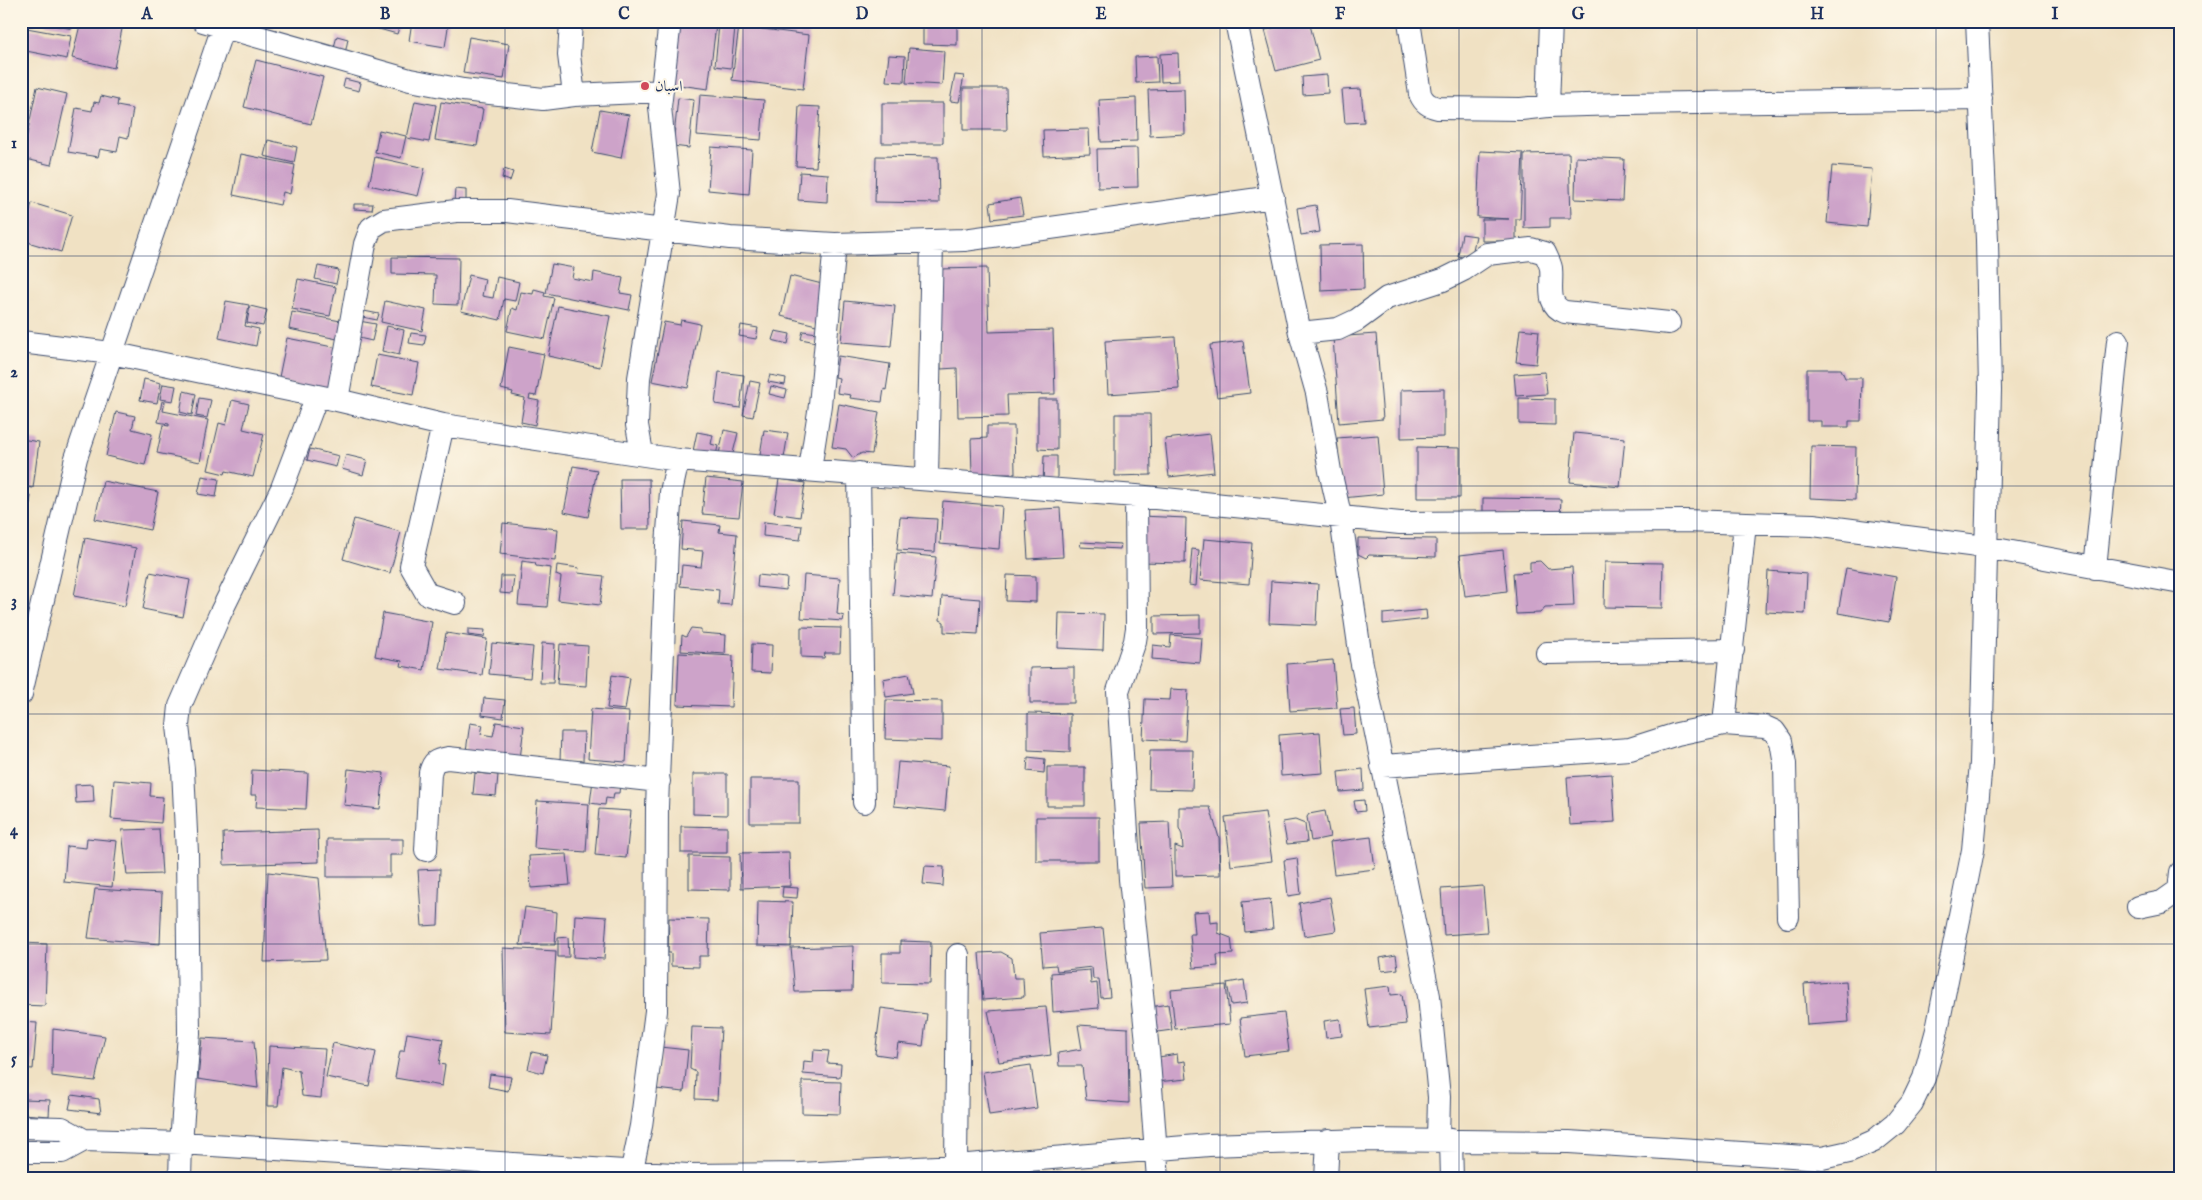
<svg xmlns="http://www.w3.org/2000/svg" width="2202" height="1200" font-family="'IM FELL English',Amiri,serif">
  <style>
    .building { fill: #cda3c9 }
    .lines { fill: none; stroke-linecap: round; stroke-linejoin: round }
    .minor-casing { stroke: #3b4a6d; stroke-width: 24 }
    .minor { stroke: #fff; stroke-width: 22 }
    .grid { fill: none; stroke: #1b2f5e; stroke-width: 1; stroke-opacity: 0.55 }
    .poi-dot { fill: #d1495b; stroke: #fcf5e5; stroke-width: 2 }
    .labels { text-anchor: middle; stroke-width: 4; stroke-linejoin: round; paint-order: stroke }
    .poi-label { font-size: 15px; fill: #1b2f5e; stroke: #fcf5e5; text-anchor: start }
    .neatline { fill: none; stroke: #1b2f5e; stroke-width: 2 }
    .grid-label { font-size: 16px; text-anchor: middle; font-weight: bold; fill: #1b2f5e }
  </style>
  <rect width="100%" height="100%" fill="#fcf5e5"/>
  <filter id="ink" filterUnits="userSpaceOnUse"><feTurbulence type="fractalNoise" baseFrequency=".02" numOctaves="2"/><feDisplacementMap in="SourceGraphic" scale="10" xChannelSelector="R" yChannelSelector="G"/><feConvolveMatrix kernelMatrix="1 2 1 2 8 2 1 2 1" color-interpolation-filters="sRGB"/></filter>
  <filter id="wash" filterUnits="userSpaceOnUse"><feTurbulence type="fractalNoise" baseFrequency=".0096" numOctaves="4" result="noise"/><feDisplacementMap in="SourceGraphic" scale="20" xChannelSelector="R" yChannelSelector="G"/><feGaussianBlur stdDeviation="1.12" result="paint"/><feColorMatrix in="noise" values="0 0 0 0 0 0 0 0 0 0 0 0 0 0 0 0 0 1.4 0 .05"/><feComposite in="paint" operator="in"/></filter>
  <g filter="url(#wash)">
    <rect width="100%" height="100%" fill="#f0e1c3"/>
    <g id="blocks">
      <path class="building" d="M35,21H73L72,29Z
        M81,21L122,29L114,68L72,58Z
        M361,21H401L397,34L361,24Z
        M412,21H449L445,47L409,41Z
        M679,21L716,25L708,89L672,84Z
        M923,21H957V45L923,44Z
        M1300,21H1309L1319,60L1276,71L1265,30Z
        M719,25L735,27L731,68L715,66Z
        M739,26L809,35L803,89L732,80Z
        M21,27L71,36L67,59L21,50Z
        M337,36L348,39L345,54L333,51Z
        M469,37L509,44L504,79L463,73Z
        M909,48L944,51L942,85L906,83Z
        M1178,53L1179,81L1161,82L1160,54Z
        M889,55L905,56L904,82L886,81Z
        M1157,56L1158,82L1136,83L1135,57Z
        M256,60L323,77L311,124L244,107Z
        M955,75L964,76L959,102L950,101Z
        M1327,75L1328,93L1303,95L1302,77Z
        M345,79L361,83L359,91L343,87Z
        M37,87L67,94L51,165L22,158Z
        M963,88H1006L1007,130H963Z
        M1184,89L1185,134L1150,136L1148,90Z
        M1361,89L1364,122L1345,123L1342,90Z
        M700,95L764,100L761,140L697,135Z
        M101,96L118,100L117,106L133,109L128,138L120,136L117,152L100,149L98,157L68,152L76,108L92,111L94,102L99,103Z
        M678,98L694,100L689,148L673,146Z
        M1136,98L1137,141L1101,142L1099,100Z
        M415,101L436,105L429,142L407,138Z
        M441,102L483,109L477,146L435,140Z
        M882,103H943V143H882Z
        M799,106L820,107L816,167L796,166Z
        M600,110L629,115L621,158L592,152Z
        M1089,129L1090,154L1044,156L1043,130Z
        M379,130L406,136L401,158L375,152Z
        M268,140L297,147L294,163L264,156Z
        M711,147L752,150L749,194L708,190Z
        M1137,148L1138,187L1098,188L1097,149Z
        M1480,151L1523,153L1520,219H1516V241H1482V219H1509L1477,217Z
        M1569,153L1571,218H1550V227L1524,228V154Z
        M241,154L295,165L290,194L283,192L280,205L233,195Z
        M876,156L938,157L939,203L875,202Z
        M375,157L425,168L418,196L369,185Z
        M1576,157L1624,159L1622,201L1575,199Z
        M1832,166L1872,169L1867,227L1827,223Z
        M504,169L513,172L510,181L502,178Z
        M800,172L828,174L827,202L798,200Z
        M455,189L466,190V202H454Z
        M1020,198L1023,215L992,219L990,203Z
        M32,203L72,215L61,252L21,240Z
        M354,204H373L372,210L354,209Z
        M1316,205L1320,232L1301,235L1297,208Z
        M1462,234L1476,236L1471,259L1458,256Z
        M1363,244L1364,289L1321,291L1320,245Z
        M392,257L459,258L458,305L435,304L436,275L392,274Z
        M552,264L574,268L572,278L593,282L594,272L623,278L620,293L632,295L629,310L546,293Z
        M318,266L339,270L336,284L315,279Z
        M987,268L989,332L1053,330L1055,394L1007,395L1008,416L958,417L957,368L941,369L938,269Z
        M469,275L485,279L482,296L493,298L497,277L519,282L515,301L504,299L500,320L461,311Z
        M790,276L826,285L816,325L781,316Z
        M298,279L336,287L330,316L292,309Z
        M534,289L545,292L544,296L554,298L545,339L507,331L512,308L517,310L521,292L533,294Z
        M226,301L249,305L245,326L259,329L256,346L219,338Z
        M385,301L426,310L422,331L381,322Z
        M845,301L895,306L891,346L841,342Z
        M250,306L267,310L263,326L247,323Z
        M558,306L610,316L600,367L548,356Z
        M354,309L379,314L377,320L353,315Z
        M292,312L346,322L342,340L289,329Z
        M353,320L376,324L372,341L350,336Z
        M681,320L700,324L688,388L652,381L664,322L680,325Z
        M741,325L758,328L756,339L739,336Z
        M387,326L404,330L399,355L382,351Z
        M1520,329L1539,331L1536,364L1516,362Z
        M775,331L790,334L788,344L772,340Z
        M803,331L817,333L816,342L801,339Z
        M411,333L426,335L424,345L409,343Z
        M1376,334L1383,419L1339,423L1333,337Z
        M1175,337L1179,389L1108,394L1105,341Z
        M287,338L343,349L334,393L278,382Z
        M1243,341L1250,393L1217,397L1210,345Z
        M509,347L544,354L536,396L530,395L529,399L539,401L535,425L521,422L525,398L512,395L513,392L501,389Z
        M377,355L419,363L413,395L371,387Z
        M838,356L890,364L886,390L884,389L882,402L850,398L851,395L837,393L839,378L835,377Z
        M1807,369H1841L1845,378H1862L1861,421H1849V427H1821V421H1807Z
        M719,372L744,375L740,408L715,404Z
        M1545,372L1547,394L1516,396L1514,374Z
        M770,375L786,378L785,385L768,382Z
        M144,379L161,383L157,403L140,400Z
        M750,381L760,383L753,417L743,415Z
        M163,384L176,386L173,401L160,399Z
        M771,386L787,390L785,398L769,394Z
        M1444,389V437L1401,438V390Z
        M184,391L196,394L192,415L180,412Z
        M199,398L211,400L207,418L196,416Z
        M1519,398L1555,399V425L1519,424Z
        M1038,399H1057V450L1038,449Z
        M232,400L249,404L243,429L264,434L253,477L226,471L225,474L208,470L219,423L226,425Z
        M162,401L165,402L163,411L208,420L200,462L157,453L163,425L169,426V424L158,422Z
        M839,404L879,412L872,454L862,453L853,458L846,449L832,447Z
        M116,412L135,416L132,429L152,434L145,465L106,456Z
        M1115,414H1150L1151,475L1115,476Z
        M987,426H1014L1015,474H972L971,439L987,438Z
        M724,430L738,433L732,457L719,454Z
        M764,430L788,433L784,458L760,455Z
        M697,432L713,435L711,444L718,446L716,455L693,451Z
        M1574,433L1625,438L1620,487L1570,482Z
        M1210,434L1214,472L1169,477L1165,439Z
        M1378,435L1383,494L1342,498L1337,438Z
        M21,439L39,442L33,488L21,486Z
        M1811,446L1856,447L1855,500L1810,498Z
        M1417,447L1460,448V498H1417Z
        M310,449L339,456L336,467L307,460Z
        M346,455L367,460L363,475L342,469Z
        M1044,456H1057V487L1043,486Z
        M573,466L597,470L588,517L564,512Z
        M202,476L219,479L216,497L198,494Z
        M706,478L743,482L739,517L702,514Z
        M620,479H649L650,529H621Z
        M779,479L805,483L800,517L774,513Z
        M103,481L158,492L150,530L95,519Z
        M21,495L31,496L26,533H21Z
        M1483,498L1561,499L1560,517L1483,515Z
        M943,501L1002,506L999,549L940,544Z
        M1060,508L1063,557L1028,559L1025,510Z
        M1141,516L1186,518L1185,563L1140,562Z
        M900,517L937,519L935,552L897,550Z
        M354,519L401,532L390,573L343,559Z
        M683,521L720,525L719,532L737,534L731,605L718,604L719,590L680,586L682,565L701,567L703,551L681,549Z
        M764,522L802,526L800,540L763,536Z
        M503,523L558,529L555,561L500,554Z
        M85,538L136,548L125,606L74,596Z
        M1358,538L1436,539V557L1369,555L1366,558L1358,554Z
        M1204,539L1252,543L1249,584L1200,580Z
        M1081,542L1121,544L1120,549L1080,547Z
        M1192,549L1199,550L1196,586L1189,585Z
        M1503,550L1507,591L1465,596L1460,555Z
        M897,553L936,557L932,599L893,595Z
        M522,561L535,563L536,566L551,568L547,607L518,605Z
        M1540,561L1548,569L1572,567L1574,606L1545,607L1540,613L1516,614L1513,573L1530,572V562Z
        M1605,562L1663,563L1662,608L1604,607Z
        M557,565L579,568L578,573L604,576L600,605L558,600L561,577L556,575Z
        M1846,568L1896,577L1889,622L1838,613Z
        M1768,571L1807,574L1805,614L1766,612Z
        M150,572L190,580L183,617L143,609Z
        M758,575L787,578L786,590L757,587Z
        M804,575L840,578L837,614L844,616L843,621L801,618Z
        M1007,575L1036,576V602L1006,601Z
        M501,576H514L512,594L500,593Z
        M1271,581L1318,584L1316,625L1269,623Z
        M942,596L980,599L978,634L944,632V622L940,620Z
        M1426,610L1427,619L1383,624V614Z
        M383,613L432,622L424,670L401,666L402,661L375,656Z
        M1059,613L1104,614L1103,650L1058,648Z
        M1200,615V633L1154,634V616Z
        M801,627L841,628L840,653H825L824,658L801,657Z
        M691,628L701,629V633L726,635L725,654L681,651L682,635L686,637Z
        M468,629L485,630L484,637L468,635Z
        M446,633L487,639L482,675L440,669Z
        M1171,635L1202,638L1200,663L1152,659L1153,645L1170,647Z
        M492,643L533,647L530,678L489,674Z
        M542,643L555,644L553,683H540Z
        M560,644L588,646L586,686L557,684Z
        M752,644L772,645L771,673L751,672Z
        M679,653L733,656L731,707L677,705Z
        M1333,660L1337,708L1290,711L1287,664Z
        M1074,667V703H1030V668Z
        M909,674L913,693L886,697L883,679Z
        M612,675L630,678L625,710L607,708Z
        M1171,689L1188,690L1185,741L1143,739L1145,699L1170,700Z
        M484,698L505,700L503,718L482,715Z
        M886,700L942,701V741L885,739Z
        M1354,708L1356,734L1343,735L1340,709Z
        M591,709L629,712L626,762L588,759Z
        M1028,713L1070,714V752L1028,750Z
        M496,722L524,726L520,759L466,751L470,723L483,725L481,734L493,736Z
        M561,732H584L583,761H560Z
        M1320,732L1323,773L1281,776L1279,735Z
        M1150,750H1193L1192,790L1149,789Z
        M1028,757L1045,759L1044,773L1027,771Z
        M898,762L949,766L945,811L894,806Z
        M1047,767H1085V806H1047Z
        M348,769L384,773L380,809L344,805Z
        M1363,769L1364,790L1340,792L1338,772Z
        M252,770L308,773L306,809L256,807L257,795H251Z
        M475,773L498,775L496,796L473,794Z
        M693,774H727V815L693,814Z
        M1612,774L1615,822L1570,825L1567,777Z
        M750,779H799V823H750Z
        M114,780L151,783L150,796L163,797L161,823L111,819Z
        M593,780L620,784L619,793H614L613,799L606,798L605,805L590,803Z
        M93,784L94,802L76,803L75,785Z
        M1364,800L1365,811L1356,812L1354,801Z
        M537,801L589,804L586,852L534,848Z
        M1179,807H1210L1219,838L1220,875L1175,876V846L1183,849L1182,835L1179,828Z
        M599,809L631,811L626,858L595,855Z
        M1325,811L1330,837L1311,841L1307,817L1309,814Z
        M1265,812L1272,861L1231,866L1225,817Z
        M1036,817H1099V861H1036Z
        M1295,820L1305,824L1307,842L1287,844L1283,822Z
        M1169,822L1172,887L1145,888L1141,823Z
        M681,826L727,827V853H681Z
        M159,829L162,874L127,875L122,830Z
        M318,830L319,862L224,865L223,833Z
        M1371,837L1375,869L1334,874L1330,842Z
        M87,838L117,841L112,887L64,882L67,846L86,848Z
        M327,839H403V855H390V877H327Z
        M789,852L790,886L741,888L740,853Z
        M567,854L570,885L531,888L529,856Z
        M689,856L730,857V890L689,889Z
        M1297,858L1301,894L1288,896L1284,860Z
        M925,866L944,867L943,886L923,884Z
        M440,869L438,925L422,926L418,870Z
        M268,872L319,878L326,960L264,962Z
        M1483,886L1487,932L1444,935L1441,889Z
        M783,887L798,888L797,898L782,897Z
        M95,889L162,893L160,944L88,938Z
        M1330,897L1336,931L1304,936L1299,903Z
        M1270,899L1273,929L1245,932L1242,902Z
        M758,901L793,902L791,947L757,946Z
        M525,907L557,912L555,945H520Z
        M1209,911L1210,923L1218,922V933L1231,938L1233,954L1217,955L1218,966L1193,968L1190,934H1195L1193,912Z
        M575,915L607,917L604,959L573,957Z
        M669,918L709,919L708,956H699V967L671,966V953H668Z
        M1103,928L1110,997L1101,998L1099,979H1093L1092,967L1057,971L1056,965L1043,966L1040,933Z
        M568,937L569,957H558V938Z
        M900,941L931,942L930,984L882,983V953H900Z
        M21,943L47,944L45,1006L21,1005Z
        M853,946L852,991L795,992L791,948Z
        M503,948L556,951L551,1035L505,1032Z
        M1001,952L1012,958L1014,978H1023L1024,997L983,1000L979,953Z
        M1396,955L1398,969L1382,971L1380,958Z
        M1090,970L1091,984L1097,983L1099,1008L1053,1012L1051,973Z
        M1244,980L1247,1003L1231,1005L1227,983Z
        M1846,981L1849,1022L1807,1025L1804,984Z
        M1226,985L1230,1024L1175,1029L1171,990Z
        M1390,986L1391,995L1402,994L1406,1024L1369,1028L1364,989Z
        M1168,1004L1172,1030L1150,1033V1007Z
        M1046,1007L1051,1055L999,1062L988,1011Z
        M881,1008L927,1014L923,1046L898,1043L896,1057L875,1054Z
        M1284,1013L1289,1051L1245,1056L1240,1018Z
        M1340,1019L1342,1036L1326,1038L1324,1021Z
        M21,1022L37,1023L33,1069L21,1068Z
        M1078,1025L1128,1028L1129,1103L1086,1100L1082,1066H1059L1058,1053L1082,1049Z
        M692,1027L721,1028L717,1100L695,1099L696,1072L690,1069Z
        M53,1029L105,1036L95,1081L52,1076Z
        M407,1033L443,1039L439,1064L445,1065L442,1086L395,1078L400,1051H404Z
        M202,1038L254,1041L258,1088L198,1079Z
        M333,1043L376,1052L369,1086L326,1077Z
        M269,1046L325,1049L321,1098L302,1096L299,1071L282,1067L278,1106H267Z
        M660,1047L688,1050L684,1092L656,1089Z
        M814,1050L829,1051L827,1063L841,1064L840,1077L803,1074L804,1061L813,1062Z
        M532,1052L547,1055L543,1073L528,1069Z
        M1177,1054L1178,1062L1185,1061L1187,1079L1156,1082L1153,1058Z
        M1031,1065L1037,1108L989,1115L983,1072Z
        M490,1074L511,1077L508,1091L488,1087Z
        M802,1081L841,1082L840,1114L802,1113Z
        M72,1095L99,1099L101,1113L69,1109Z
        M24,1099L50,1100L49,1116L23,1114Z"/>
    </g>
  </g>
  <g filter="url(#ink)">
    <use href="#blocks" fill-opacity="0" stroke="#3b4a6d" stroke-width="1"/>
    <g class="lines">
      <g class="minor-casing">
        <path id="minor" d="M203,21L410,80L463,90L543,99L574,95L662,91
          M571,21L569,55L574,95
          M1236,21L1300,333L1317,393L1330,471L1341,519L1361,659L1429,996L1439,1097L1438,1140
          M1409,21L1420,94C1424,103 1429,106 1438,108L1521,109L1548,106L1624,104L1981,99
          M1548,106L1551,21
          M1300,333L1338,329L1357,320L1387,298L1443,280L1463,270L1487,254L1531,249L1545,253C1547,258 1550,263 1551,268C1553,285 1545,305 1565,312L1669,323
          M21,342L111,353L337,400L443,425L678,460L1136,496L1400,523L1685,521L1813,525L1985,547L2181,583
          M337,400L365,244L371,228L384,220L456,211H507L730,238L835,244L964,240L1273,197
          M443,425L411,566L427,594L455,603
          M642,453L637,425L639,378L669,194L660,107L670,21
          M810,469L820,405L835,244
          M859,473L864,802
          M927,478L932,242
          M1136,496L1137,628L1135,641L1118,691L1130,879L1149,1061L1158,1179
          M2095,568L2118,341
          M1547,653L1733,650
          M21,694L76,458L225,21
          M1724,724L1745,524
          M1382,766L1630,749L1677,734L1724,724L1765,727L1774,731L1781,741L1785,764L1788,917
          M426,850L430,773C433,761 436,760 448,758L659,781
          M2138,907L2162,902L2179,890L2181,872
          M21,1127L62,1128L84,1140L181,1143L688,1175L800,1174L956,1166L1209,1145L1364,1140L1569,1142L1822,1158L1849,1152L1874,1141L1895,1124L1912,1103L1924,1078L1937,1030L1973,850L1981,763L1990,390L1987,240L1977,21
          M1451,1140L1452,1179
          M21,1152H62L84,1140
          M956,1166L958,955
          M180,1179L181,1143L189,1033L187,853L183,769L178,726L180,706L220,614L282,488L317,396
          M630,1179L641,1126L656,1011L657,807L667,545L671,492L678,460
          M1326,1179L1328,1140"/>
      </g>
      <use href="#minor" class="minor"/>
    </g>
  </g>
  <path class="grid" d="M266,21V1179M505,21V1179M743,21V1179M982,21V1179M1220,21V1179M1459,21V1179M1697,21V1179M1936,21V1179M21,256H2181M21,486H2181M21,714H2181M21,944H2181"/>
  <circle class="poi-dot" cx="645" cy="86" r="5"/>
  <g class="labels">
    <g class="poi-label">
      <text x="655" y="91">اسبان</text>
    </g>
  </g>
  <rect width="2202" height="1200" fill="none" stroke="#fcf5e5" stroke-width="55"/>
  <rect x="28" y="28" width="2146" height="1144" class="neatline"/>
  <g class="grid-label">
    <text x="147" y="19">A</text>
    <text x="385" y="19">B</text>
    <text x="624" y="19">C</text>
    <text x="862" y="19">D</text>
    <text x="1101" y="19">E</text>
    <text x="1340" y="19">F</text>
    <text x="1578" y="19">G</text>
    <text x="1817" y="19">H</text>
    <text x="2055" y="19">I</text>
    <text x="14" y="148">1</text>
    <text x="14" y="377">2</text>
    <text x="14" y="606">3</text>
    <text x="14" y="835">4</text>
    <text x="14" y="1064">5</text>
  </g>
</svg>
